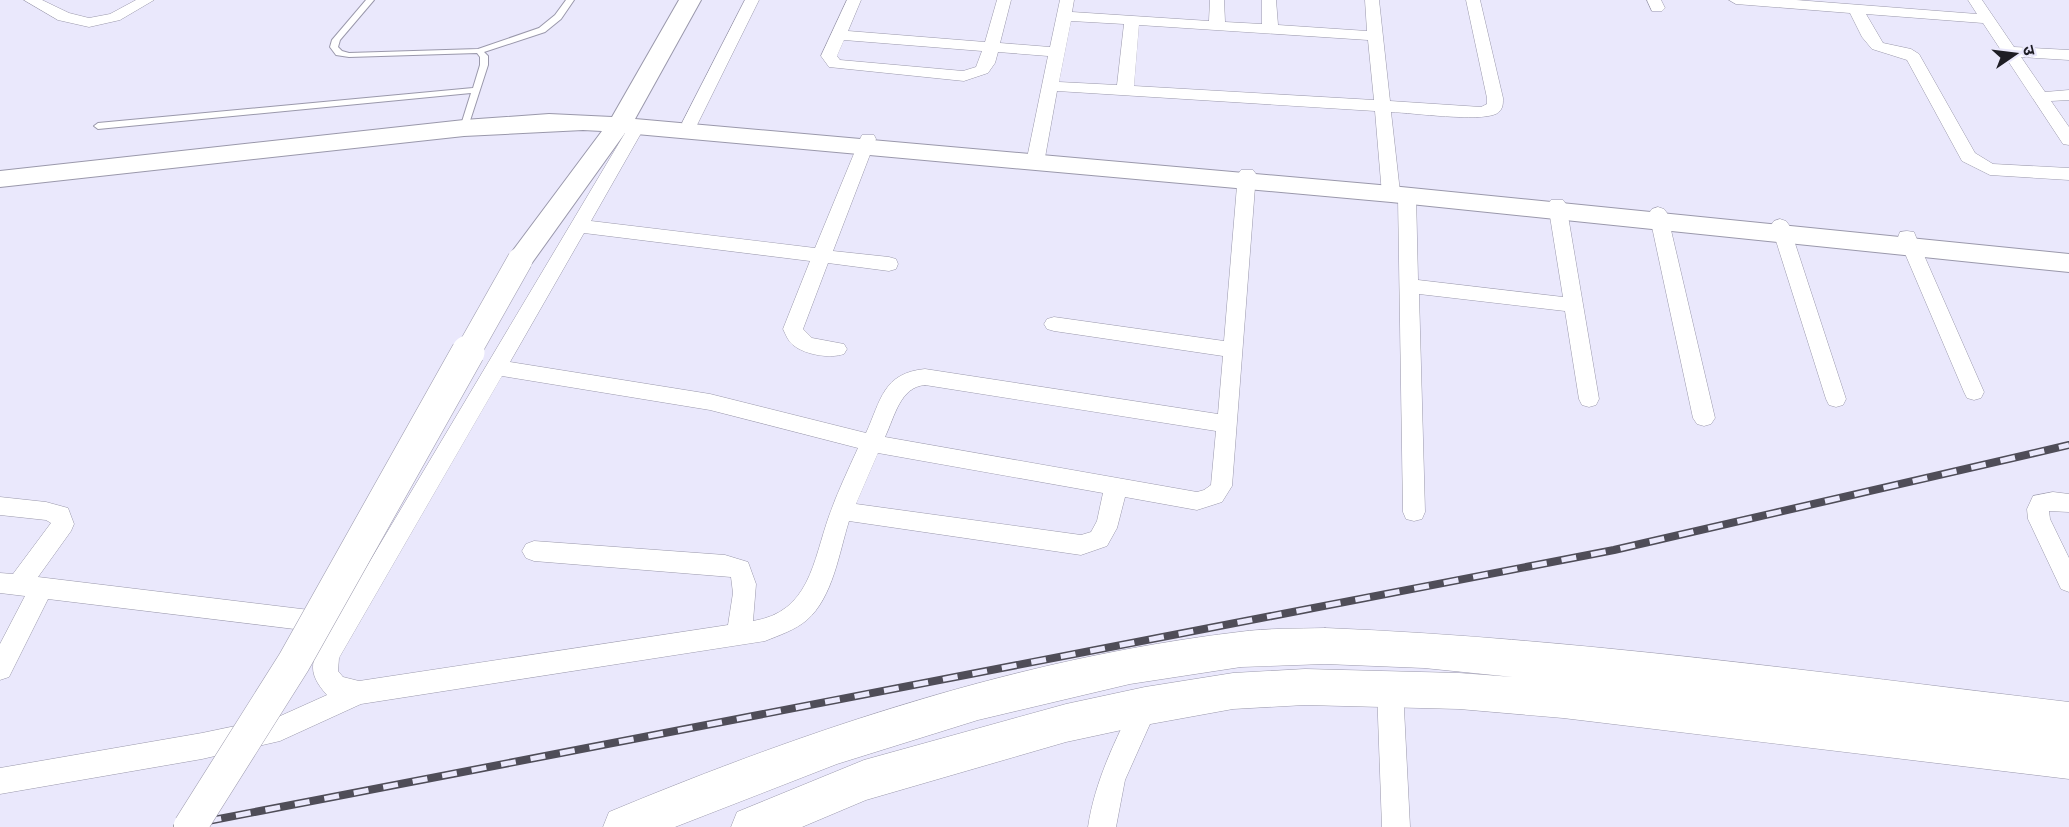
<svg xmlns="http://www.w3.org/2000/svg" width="2069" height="827" font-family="'Noto Serif','Noto Sans Devanagari',serif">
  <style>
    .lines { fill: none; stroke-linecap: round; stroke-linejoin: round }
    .lane-casing { stroke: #9a98ab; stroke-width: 2 }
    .street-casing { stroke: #9a98ab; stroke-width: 1 }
    .secondary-casing { stroke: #9a98ab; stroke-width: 2 }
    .highway-casing { stroke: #9a98ab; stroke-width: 1 }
    .lane { fill: #fff; fill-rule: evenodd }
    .street { fill: #fff; fill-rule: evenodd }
    .secondary { fill: #fff; fill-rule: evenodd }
    .highway { fill: #fff; fill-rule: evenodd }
    .rail-casing { stroke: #4f4d58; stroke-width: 8 }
    .rail { stroke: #eae8fc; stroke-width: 5; stroke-dasharray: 15; stroke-linecap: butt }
    .secondary-bridge-far1-casing { stroke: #9a98ab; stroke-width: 26; stroke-linecap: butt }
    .secondary-bridge-casing { stroke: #9a98ab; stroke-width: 34; stroke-linecap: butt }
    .secondary-bridge-far1 { stroke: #fff; stroke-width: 25 }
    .secondary-bridge { stroke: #fff; stroke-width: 33 }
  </style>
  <rect width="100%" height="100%" fill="#eae8fc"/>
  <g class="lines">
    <g class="lane-casing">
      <path id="lane" d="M366,0H374L340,40L338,47L342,51L349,53L478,49L539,28L555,15L566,0H574L561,19L545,32L484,52L488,56V65L467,130H461L460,128L471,93L98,129L94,126L98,123L473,88L480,65V57L477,53L349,57L336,55L330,47L332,40Z"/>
    </g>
    <g class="street-casing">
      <path id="street" d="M24,0H42L69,13L89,18L110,14L136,0H154L120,20L89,27L58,20Z
        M745,0H759L698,123L696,127H684L682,123Z
        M847,0H861L848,31L985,42L997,0H1011L1000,43L1050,47L1060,0H1074L1072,12L1209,21L1210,0H1224L1225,22L1262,24V0H1276L1278,25L1367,31L1365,0H1379L1390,101L1481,107L1487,104V98L1466,0H1480L1503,98C1503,105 1503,110 1496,114C1478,122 1414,113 1391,112L1400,192L1407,189L1413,191L1416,195L1418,280L1563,297L1548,204L1551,200H1563L1566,204L1599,399L1596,405L1589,407L1582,405L1579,399L1565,311L1419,294L1425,512L1422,519L1414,521L1406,519L1403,512L1398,197L1391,200L1385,198L1382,194L1375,111L1057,91L1044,163L1041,167H1029L1026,163L1048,56L998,52L995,63L988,73L964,81L829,67L821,56ZM1071,21L1124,24L1117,85L1059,82ZM1139,25L1368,40L1374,100L1134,86ZM844,40L982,51L976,67L963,71L840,60L837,56Z
        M1647,0H1661L1665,8L1662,11H1652Z
        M1729,0H1796L1977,14L1968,0H1982L2014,47L2069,50V60L2021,57L2045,92L2069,90V100L2051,101L2069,127V145L2063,144L1983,23L1866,14L1883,43L1911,49L1919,54L1975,153L1993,164L2069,168V180L1990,175L1962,161L1907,60L1872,49L1862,37L1850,13L1736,4Z
        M636,123L642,124L644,128L591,221L815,248L860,139L862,135H874L876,139L833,251L889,257L896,259L898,264L896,269L889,271L828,263L803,329L812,338L844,344L847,349L844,354C831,359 805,355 793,345C788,341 786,335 783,329L810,261L584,233L510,362L710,394L866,433C881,400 883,373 925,369L1218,414L1223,356L1054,331L1047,329L1044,324L1047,319L1054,317L1224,341L1238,174L1241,170H1253L1256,174L1232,486L1222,502L1197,510L1125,497L1117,528L1107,546L1081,555L849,521C839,553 833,597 807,620C795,630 780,635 765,641L361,704L280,741L202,759L0,794V768L202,733L278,717L327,695C305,671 312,659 327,633L48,599L9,677L0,680V644L25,596L0,593V573L13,574L51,523L46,520L0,515V497L46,502L68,508L74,524L71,531L38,577L326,612L335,615L336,618L628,128L630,124ZM502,376L710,410L858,448C848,470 837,493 829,516C813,561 810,612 753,621L756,584L748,562L725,555L534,541L526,544L522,551L526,558L534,561L731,577L733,593L728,625L359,681L343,677L338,671L339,658ZM925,385L1216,431L1211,485L1204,490L1197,492L885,437C895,416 900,387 925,385ZM878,453L1103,493L1097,521L1091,532L1081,535L856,504Z
        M1658,207L1664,209L1667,213L1715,418L1711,424L1704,426L1697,424L1693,418L1649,213L1652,209Z
        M1780,219L1786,221L1789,225L1846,399L1843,405L1836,407L1829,405L1826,399L1771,225L1774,221Z
        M1907,231L1914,232L1916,237L1984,392L1981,398L1974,400L1967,398L1964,392L1898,237L1900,232Z
        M2053,492L2069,494V512L2049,511L2050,519L2069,558V592L2061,589L2028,519L2027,509L2033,496Z
        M1390,677L1399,681L1403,689L1410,827H1382L1377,689L1381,681Z
        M1145,694L1154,698L1158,706L1125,780L1116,827H1088C1095,780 1116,739 1136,698Z"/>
    </g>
    <g class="secondary-casing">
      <path id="secondary" d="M679,0H701L635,119L1391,186L2069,254V272L1391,202L625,133L529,267L520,269L511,267L507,260L511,253L602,131L583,130L464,136L0,187V171L464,120L549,114L612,117Z"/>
    </g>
    <g class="highway-casing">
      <path id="highway" d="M1325,628C1574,638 1822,673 2069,702V779L1563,718L1459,709L1305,705L1233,709L1145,725L1066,742L866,800L802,827H731L737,812L864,760L1066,704L1145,687L1233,673L1305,669L1459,673L1513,677L1424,668L1325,664L1241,667L1130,684L978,720L837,764L675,827H603L609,812C811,728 1021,658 1239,632C1267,628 1297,629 1325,628Z"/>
    </g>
    <use href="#lane" class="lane"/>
    <use href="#street" class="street"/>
    <use href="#secondary" class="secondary"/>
    <use href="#highway" class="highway"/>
    <g class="rail-casing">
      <path id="rail" d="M177,827L1614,550L2069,445"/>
    </g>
    <use href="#rail" class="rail"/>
    <g class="secondary-bridge-far1-casing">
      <path id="secondary-bridge-far1" d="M467,354L520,260"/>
    </g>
    <g class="secondary-bridge-casing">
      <path id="secondary-bridge" d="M190,827L294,662L468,352"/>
    </g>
    <use href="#secondary-bridge-far1" class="secondary-bridge-far1"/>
    <use href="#secondary-bridge" class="secondary-bridge"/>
  </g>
  <g transform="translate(2015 54) rotate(76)" stroke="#eae8fc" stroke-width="4.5" paint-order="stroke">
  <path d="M0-4.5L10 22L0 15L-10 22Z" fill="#1e1d25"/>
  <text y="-9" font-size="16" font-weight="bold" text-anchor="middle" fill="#1e1d25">उ</text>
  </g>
</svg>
